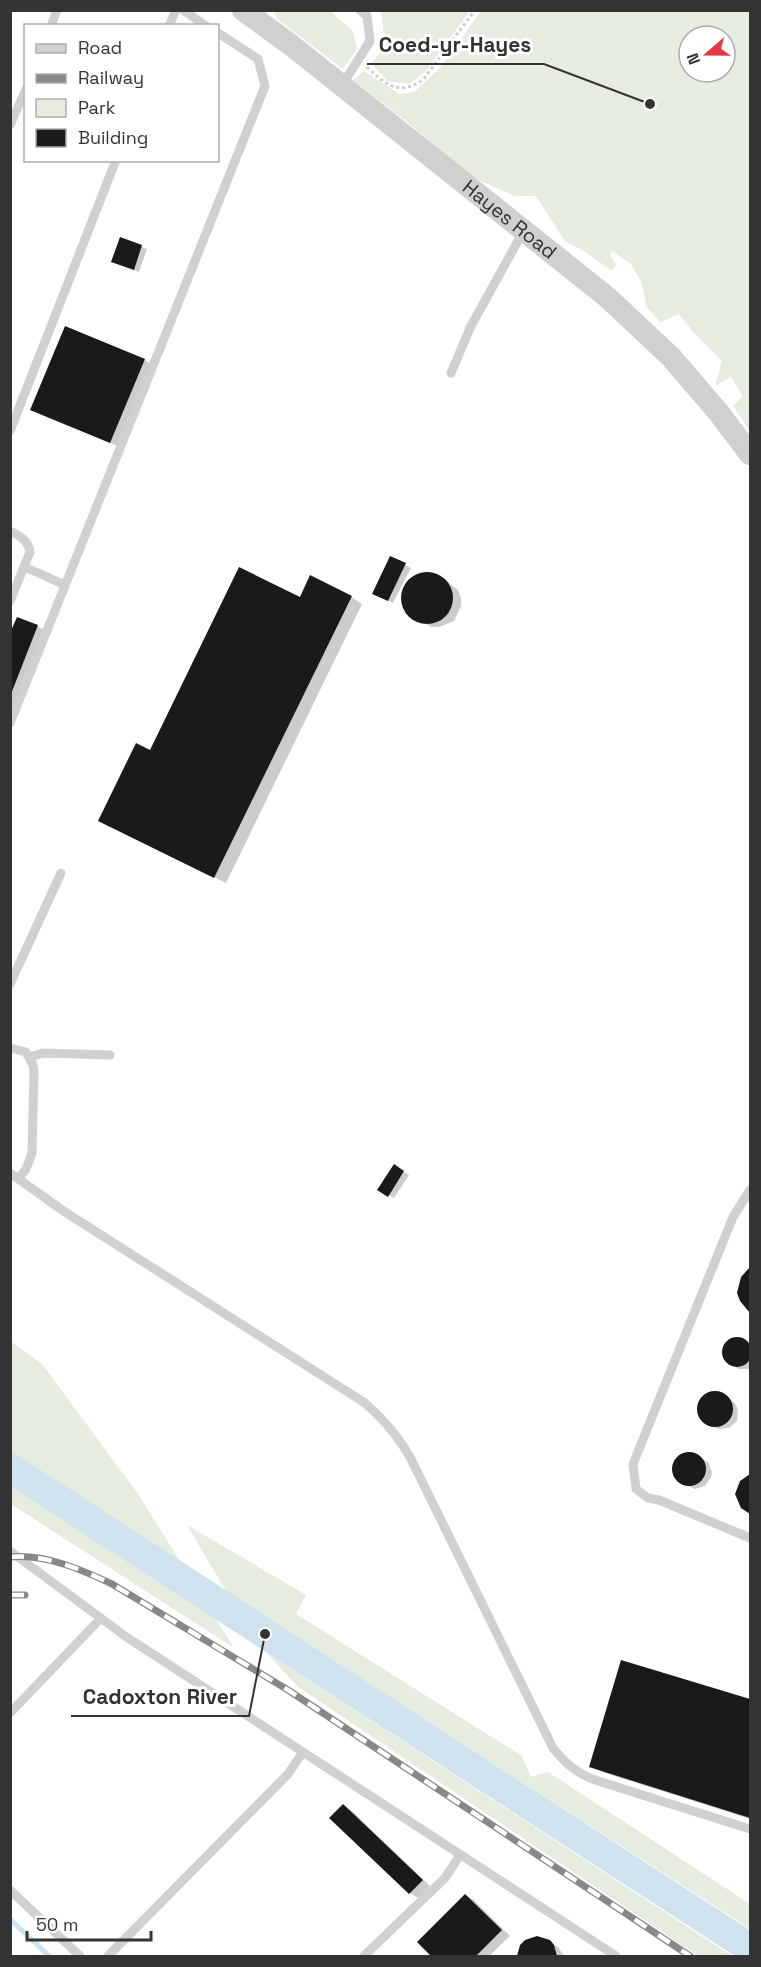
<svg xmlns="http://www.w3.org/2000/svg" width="761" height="1967" font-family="'Space Grotesk',sans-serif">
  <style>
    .green { fill: #e6ecdf; fill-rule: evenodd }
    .shadow { fill: #0003 }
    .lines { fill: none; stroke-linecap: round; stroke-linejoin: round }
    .stream { stroke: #cfe2ee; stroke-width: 5 }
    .river { stroke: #cfe2ee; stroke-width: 30 }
    .building { fill: #1a1a1a }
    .path { stroke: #cdcdcd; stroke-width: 3; stroke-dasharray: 3 3; stroke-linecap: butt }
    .service { stroke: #d0d0d0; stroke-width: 9 }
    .tertiary { stroke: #d0d0d0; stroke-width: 22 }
    .rail-casing { stroke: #888; stroke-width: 7 }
    .rail { stroke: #fff; stroke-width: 4.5; stroke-dasharray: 14; stroke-linecap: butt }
    .labels { text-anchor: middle; stroke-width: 6; stroke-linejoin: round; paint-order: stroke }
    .street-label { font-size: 20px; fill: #333; stroke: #fff }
    .leader { fill: none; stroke: #333; stroke-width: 2 }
    .callout-dot { fill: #333; stroke: #fff; stroke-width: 2 }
    .callout-label { font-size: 21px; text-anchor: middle; font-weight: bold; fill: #333; stroke: #fff; stroke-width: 6; stroke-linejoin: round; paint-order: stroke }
  </style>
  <rect width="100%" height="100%" fill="#fff"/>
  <path class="green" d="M275,11H330L353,31L357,49L343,69L276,18Z
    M381,11V10L470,11L426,71L409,84L387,81L372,64L385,45Z
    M481,11H750V431L733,406L743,396L731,377L715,386L722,361L694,333L679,314L660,322L646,306L642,283L631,264L612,251L610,256L616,264L612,271L587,253L565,241L536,196H514L466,174L416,129L353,80L364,71L399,94L414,92L439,69ZM689,36H725V72H689Z
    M10,1341L42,1364L138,1494L234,1648L11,1504Z
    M187,1525L306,1595L296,1614L522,1756L531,1777L548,1772L750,1904V1929L226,1591Z
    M266,1652L732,1956H698L297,1686Z"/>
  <path class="shadow" d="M121,239L147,249L139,272L118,264Z
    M144,360L156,367L122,448L32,409Z
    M391,558L411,568L393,603L379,596Z
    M428,573L436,575L445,580L458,590L461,598V606L454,621L439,627H431L408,612L403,598L404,590L413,578Z
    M351,597L362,604L226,883L112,827L151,752L300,599Z
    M37,626L46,631L10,721V637Z
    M394,1166L409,1175L394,1198L379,1189Z
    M750,1270V1310L741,1300L742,1277Z
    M738,1338L750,1344V1369H738L725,1358L724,1349L729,1341Z
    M716,1392L728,1397L736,1405L738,1410L737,1421L729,1428L718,1429L702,1420L700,1415L699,1404L705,1396Z
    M692,1453L708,1462L712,1472L711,1477L705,1486L695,1489L683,1484L675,1477L673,1467L678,1458Z
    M750,1476V1513L747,1511L741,1482Z
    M622,1662L750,1701V1819L602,1772L591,1766Z
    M343,1806L352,1811L430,1886L418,1898L410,1893Z
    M465,1895L474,1900L510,1936L489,1956H433L419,1942Z
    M549,1942L558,1947L564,1956H519V1951Z"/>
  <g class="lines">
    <path class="stream" d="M10,1919L49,1956"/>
    <path class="river" d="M10,1468L750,1948"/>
  </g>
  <path class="building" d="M120,237L142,245L134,270L111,262Z
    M65,326L145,359L110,443L30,410Z
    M390,556L406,563L388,601L372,594Z
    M239,567L300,597L310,575L352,596L214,878L98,821L136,743L150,750Z
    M401 598a26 26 0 1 1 52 0a26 26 0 1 1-52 0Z
    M17,617L38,625L11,694L10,633Z
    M394,1164L404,1171L388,1197L377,1190Z
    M750,1267V1313L740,1301L737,1293L741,1277Z
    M722 1352a15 15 0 1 1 30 0a15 15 0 1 1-30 0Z
    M697 1409a18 18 0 1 1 36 0a18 18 0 1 1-36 0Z
    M672 1469a17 17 0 1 1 34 0a17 17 0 1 1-34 0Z
    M750,1474V1514L741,1508L735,1494L740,1481Z
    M621,1660L750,1699V1818L589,1767Z
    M343,1804L423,1880L409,1894L329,1818Z
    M465,1894L502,1930L476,1956H431L417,1942Z
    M537,1936L550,1940L554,1945L557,1956H517L520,1945L525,1940Z"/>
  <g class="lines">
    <path class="path" d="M367,67C386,85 398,96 423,80L475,10"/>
    <path class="service" d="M183,10L206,26
      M51,26L57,10
      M169,26L176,10
      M343,84L370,41L367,16L360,10
      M10,125L26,89
      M451,373L471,326L524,230
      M10,431L116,160
      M10,531C20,536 28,540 30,552L10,601
      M25,567L65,585
      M10,723L265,86L258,59L218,33
      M10,984L61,873
      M10,1048L26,1052L33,1065L34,1073L32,1153L26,1169L18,1179
      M30,1057L43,1053L110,1055
      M10,1173L65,1212L365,1403C385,1421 398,1436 411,1459L553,1748C565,1763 576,1773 595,1780L750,1829
      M750,1190L733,1217L633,1464L636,1489L648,1498L659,1500L750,1538
      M10,1551L125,1636L616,1956
      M10,1713L101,1618
      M10,1890L80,1956
      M108,1956L288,1774L303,1752
      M364,1956L445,1878L460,1855"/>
    <path class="tertiary" id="s1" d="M243,10L291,45L607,297L671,357L719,413L750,454"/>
    <g class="rail-casing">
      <path id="rail" d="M10,1557C46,1554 80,1569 112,1584L288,1690L690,1956
        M10,1595H25"/>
    </g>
    <use href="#rail" class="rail"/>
  </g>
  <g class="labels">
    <g class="street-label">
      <text dy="7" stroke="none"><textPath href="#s1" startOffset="339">Hayes Road</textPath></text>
    </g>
  </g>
  <path class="leader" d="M650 104L544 64H367M265 1634L249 1716H71"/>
  <g class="callout-dot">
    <circle cx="650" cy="104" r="6"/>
    <circle cx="265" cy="1634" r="6"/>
  </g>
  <g class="callout-label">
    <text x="455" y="52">Coed-yr-Hayes</text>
    <text x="160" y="1704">Cadoxton River</text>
  </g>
  <rect width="761" height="1967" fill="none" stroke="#333333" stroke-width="24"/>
  <rect x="24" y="24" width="195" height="138" fill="#ffffff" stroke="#adadad" stroke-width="1.5"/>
  <rect x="36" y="44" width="30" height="9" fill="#d0d0d0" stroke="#adadad" stroke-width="1.5"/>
  <text x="78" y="54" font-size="18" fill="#333333">Road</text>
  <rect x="36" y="74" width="30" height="9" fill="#888888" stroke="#adadad" stroke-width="1.5"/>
  <text x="78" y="84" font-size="18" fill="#333333">Railway</text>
  <rect x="36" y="99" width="30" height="18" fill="#e6ecdf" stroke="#adadad" stroke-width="1.5"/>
  <text x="78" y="114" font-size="18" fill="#333333">Park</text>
  <rect x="36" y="129" width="30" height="18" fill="#1a1a1a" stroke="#adadad" stroke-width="1.5"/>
  <text x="78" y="144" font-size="18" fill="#333333">Building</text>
  <g transform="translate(707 54) rotate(250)"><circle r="28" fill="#ffffff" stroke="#adadad" stroke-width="1.5"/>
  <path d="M0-4.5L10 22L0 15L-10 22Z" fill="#e63946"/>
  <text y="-9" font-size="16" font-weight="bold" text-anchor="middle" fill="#333333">N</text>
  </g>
  <path d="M27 1931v9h124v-9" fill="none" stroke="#333333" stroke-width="3"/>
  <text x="36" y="1931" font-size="18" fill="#333333" stroke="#ffffff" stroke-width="4.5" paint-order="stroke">50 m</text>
</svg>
